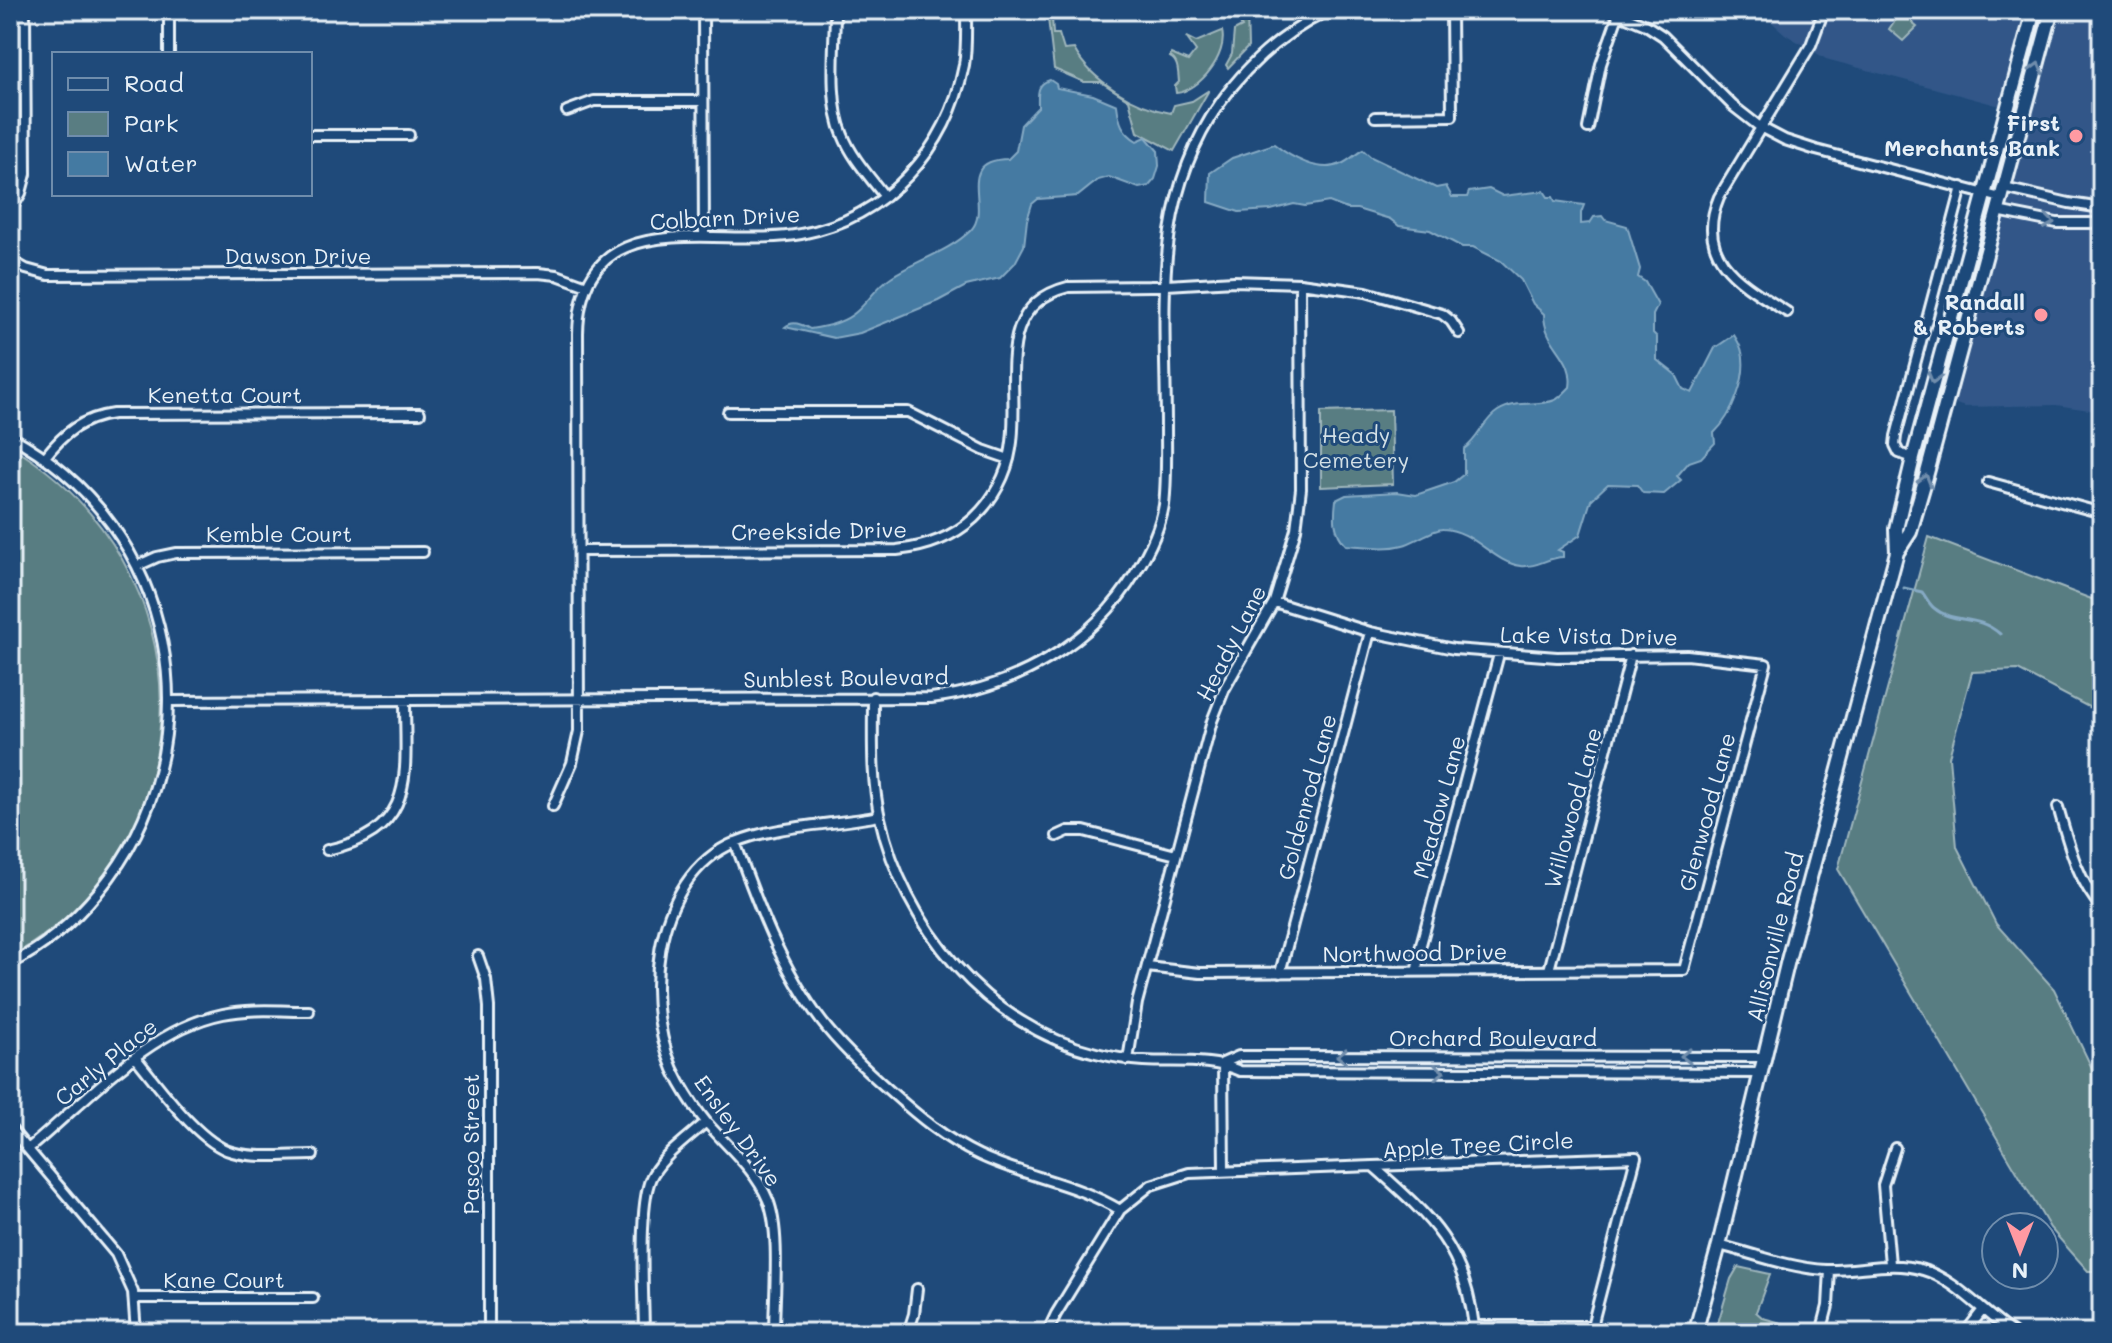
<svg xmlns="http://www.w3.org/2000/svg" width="2112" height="1343" font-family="Mali,sans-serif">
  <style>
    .built { fill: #305788 }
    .green { fill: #597d82; stroke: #a0b7bd; stroke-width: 2 }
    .water { fill: #447aa2; stroke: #86aac4; stroke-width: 2 }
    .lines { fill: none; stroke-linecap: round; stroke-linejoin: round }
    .stream { stroke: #86aac4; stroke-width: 3 }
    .street-casing { stroke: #e8f1f8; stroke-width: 14 }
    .primary-casing { stroke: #e8f1f8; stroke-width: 18 }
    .street { stroke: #1f4a7a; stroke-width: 8 }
    .primary { stroke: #1f4a7a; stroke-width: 12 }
    .oneway { stroke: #6f8dac }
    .poi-dot { fill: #ff9aa2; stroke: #1f4a7a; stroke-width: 3 }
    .labels { text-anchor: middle; stroke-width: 6; stroke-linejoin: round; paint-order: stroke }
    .poi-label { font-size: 22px; font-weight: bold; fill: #e8f1f8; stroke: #1f4a7a; text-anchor: end }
    .street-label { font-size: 22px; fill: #e8f1f8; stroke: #1f4a7a }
    .park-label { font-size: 22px; fill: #d3e0e6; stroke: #1f4a7a }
  </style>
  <rect width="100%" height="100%" fill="#1f4a7a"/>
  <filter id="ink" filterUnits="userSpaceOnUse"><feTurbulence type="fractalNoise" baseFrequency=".0125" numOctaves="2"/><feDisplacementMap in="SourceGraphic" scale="16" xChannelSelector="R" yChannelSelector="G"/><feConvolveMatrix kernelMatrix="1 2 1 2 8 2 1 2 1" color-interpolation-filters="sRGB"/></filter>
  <g filter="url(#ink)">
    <path class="built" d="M1758,10H2027L2000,106L1826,59L1785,34Z
      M2055,10H2102V412L2056,405L1965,407L1950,402Z"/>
    <path class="green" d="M1047,10H1066L1065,15L1052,17L1053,34H1059L1064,50L1074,49C1091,81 1136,107 1171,113L1174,105L1192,101L1209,90L1174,151L1138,132L1129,100L1101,82H1084L1054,69Z
      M1233,10H1247L1248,47L1228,68L1226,65L1232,54L1234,31L1242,27Z
      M1902,10L1909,13L1911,11L1917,16L1912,23L1917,27L1903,41L1889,29Z
      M1222,31C1228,54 1200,91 1176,93L1175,86L1179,82C1178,74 1179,61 1170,57L1171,54L1188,61L1196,51L1186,37L1196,42Z
      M1391,410L1393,484L1321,487V412Z
      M10,446C208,564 214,842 10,957Z
      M1929,537L2102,603V714L2018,670L1972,672L1949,757L1957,847L1996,924L2054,989L2102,1089V1271H2088L2050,1228L1838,869Z
      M1738,1267L1770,1274L1756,1312L1763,1318L1789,1325L1792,1333H1715L1731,1279Z"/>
    <path class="water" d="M1050,80L1056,84L1057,88L1093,95L1117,105C1119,122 1122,132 1137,141L1146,137L1158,151L1159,166L1155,179L1149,186L1139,188L1109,177L1098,180L1078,196L1038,199L1032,204L1027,220L1024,246L1015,263L1000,278L966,286L938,301L860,333L834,338L785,327C793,320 801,324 810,329C825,327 845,322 856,312C869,301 877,286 891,277C917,260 949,252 971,230C992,208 953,160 1008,159L1016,151L1021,125L1038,107C1038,94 1036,84 1050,80Z
      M1274,144C1290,157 1320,174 1341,164C1349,161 1355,154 1363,150L1371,157L1436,188L1446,186L1452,197H1467L1469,192L1489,189L1503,196L1544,191L1548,197H1553L1555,201L1584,205L1581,213V224L1590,223L1594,217L1602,216L1605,220L1627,226L1640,269L1638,277L1645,282L1658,305L1653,315V333L1657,337V360L1676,375L1683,389L1692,393L1715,348L1734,335C1737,340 1741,346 1742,352C1748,377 1732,416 1714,433L1715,443L1701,458L1689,462L1677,476L1681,480L1664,494L1643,493L1637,485L1608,484L1591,500L1580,535L1558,550L1563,552V557C1548,557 1537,568 1521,566C1492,562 1474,530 1443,529C1435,528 1413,543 1403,545C1385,550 1364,546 1346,545C1333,532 1334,517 1336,500L1346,495L1397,492L1416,495L1454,482L1464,474V449C1479,439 1483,420 1498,411C1518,399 1538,407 1555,400C1560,398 1566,391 1570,387C1575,355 1544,347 1544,314L1533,304L1521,280L1501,261L1473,247H1462L1430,230L1399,226L1390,219L1357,209H1347L1329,202L1305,206L1294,204L1271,210L1239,212L1209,202L1210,173L1232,158Z"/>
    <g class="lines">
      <path class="stream" d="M1904,588L1922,592C1926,597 1929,604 1934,608C1954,625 1976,613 2000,634
        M2098,689H2102"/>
      <g class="street-casing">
        <path id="street" d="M169,10V54
          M703,10L704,237
          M835,10C835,46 828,101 843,135C852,158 870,177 885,197
          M1610,10L1646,25L1663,36L1733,106L1760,127L1785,140L1816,150L2001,198
          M567,111L594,101H703
          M1375,117L1452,116L1451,10
          M1588,128L1601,64L1619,13
          M310,135H409
          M2004,188L2069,203L2102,208
          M1997,211L2057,223H2102
          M10,212L21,193L26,174L25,10
          M10,260L26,269L48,275L538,273L557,275L587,286
          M1787,312C1743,284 1693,259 1719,197L1811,45L1824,10
          M728,412H908L983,450L1009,459
          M10,436C178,526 219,745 99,891C74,921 45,947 10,964
          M45,457C64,433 82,418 113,414L420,413
          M1913,458L1899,453L1895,445L1896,436L1962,187
          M1988,482L2102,513
          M579,551L897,550C926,547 952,538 974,518C993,500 1007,475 1011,449C1022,391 989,307 1068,287L1150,286L1234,281L1300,283L1366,292L1442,314L1451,321L1459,333
          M137,566L157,557L176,553L423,552
          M873,697C873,737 871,779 880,818C903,924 987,1027 1096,1053C1112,1057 1128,1060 1144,1061C1176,1063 1210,1058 1240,1071L1760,1073
          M169,701L931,698C1015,688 1092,645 1136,572C1149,551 1160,529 1164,505C1167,479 1166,452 1166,426C1166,310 1150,203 1220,103C1248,63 1286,31 1330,10
          M553,806L572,763L579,731L578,333C581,198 717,250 801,234C887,218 948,149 964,65C967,47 966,28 966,10
          M2058,807C2068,842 2077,880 2102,908
          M1057,836L1068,831H1084L1176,855
          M735,842C758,905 781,968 822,1022C842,1048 866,1070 890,1091C918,1116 945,1139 979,1155C1025,1177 1076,1183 1120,1210
          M327,850C418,830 405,775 405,700
          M478,956L486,979L489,1007V1333
          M1147,967L1200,973L1684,970L1766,664L1687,655L1557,657L1454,649L1370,632L1274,602
          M1549,970L1631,655
          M1417,971L1419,952L1499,654
          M1280,973L1370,632
          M135,1057C158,1084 198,1143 232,1152C257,1159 287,1155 313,1155
          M1128,1060L1137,1003L1212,721L1225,688L1274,602L1296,529L1301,489L1300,283
          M1223,1063L1239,1056L1764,1057
          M1223,1063L1224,1170
          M10,1128L116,1254L133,1292L136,1333
          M28,1149C86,1101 148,1029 223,1014C251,1008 281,1011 309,1011
          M1636,1157L1592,1326H1474C1464,1245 1430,1217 1373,1166Z
          M1719,1245C1754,1254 1790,1268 1826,1270C1860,1271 1891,1260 1923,1270C1955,1279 1985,1315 2013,1333
          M1890,1264L1883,1185L1895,1148
          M135,1298H313
          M644,1333C644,1299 637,1199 653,1174C666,1153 688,1138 706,1122
          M774,1333C774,1296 781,1232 768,1200C756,1170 728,1147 707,1123C697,1111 688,1097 680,1083C639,1012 650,877 736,842C776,825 835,825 879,816
          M908,1333L914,1314L917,1289
          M1047,1333L1056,1314L1120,1210L1151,1185L1189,1173L1373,1166
          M1821,1333L1828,1306L1830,1270
          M1965,1333L1982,1311"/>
      </g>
      <g class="primary-casing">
        <path id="primary" d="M1897,552L1896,529L1913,458L2034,10
          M1695,1333L1719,1245L1788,960L1897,552L1910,532L1924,484L2052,10"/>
      </g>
      <use href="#street" class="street"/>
      <use href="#primary" class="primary"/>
    </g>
    <defs><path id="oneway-chevron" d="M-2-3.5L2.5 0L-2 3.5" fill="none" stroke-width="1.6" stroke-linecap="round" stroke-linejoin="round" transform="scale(2)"/></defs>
    <g class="oneway">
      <use href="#oneway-chevron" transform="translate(2037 68) rotate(-75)"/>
      <use href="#oneway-chevron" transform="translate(2049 222) rotate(8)"/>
      <use href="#oneway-chevron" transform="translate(1934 378) rotate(105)"/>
      <use href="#oneway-chevron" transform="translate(1925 480) rotate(-74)"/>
      <use href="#oneway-chevron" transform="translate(1342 1056) rotate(-180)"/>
      <use href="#oneway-chevron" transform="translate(1686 1056) rotate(180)"/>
      <use href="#oneway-chevron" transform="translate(1439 1072)"/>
    </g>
  </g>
  <g class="poi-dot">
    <circle cx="2076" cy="136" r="8"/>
    <circle cx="2041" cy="315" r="8"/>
  </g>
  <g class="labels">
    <g class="poi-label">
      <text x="2060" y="131">First<tspan x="2060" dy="25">Merchants Bank</tspan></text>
      <text x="2025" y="310">Randall<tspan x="2025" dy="25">&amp; Roberts</tspan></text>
    </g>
    <g class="street-label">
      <text transform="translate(725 218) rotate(-3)" y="8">Colbarn Drive</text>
      <text x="298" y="264">Dawson Drive</text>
      <text x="225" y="403">Kenetta Court</text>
      <text transform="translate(819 531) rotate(-1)" y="8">Creekside Drive</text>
      <text x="279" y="542">Kemble Court</text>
      <text transform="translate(1589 636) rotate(1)" y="8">Lake Vista Drive</text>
      <text transform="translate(1231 643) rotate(-63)" y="8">Heady Lane</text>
      <text transform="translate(846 678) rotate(-1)" y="8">Sunblest Boulevard</text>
      <text transform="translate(1307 797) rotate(-75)" y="8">Goldenrod Lane</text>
      <text transform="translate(1439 807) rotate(-75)" y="8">Meadow Lane</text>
      <text transform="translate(1573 808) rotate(-75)" y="8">Willowood Lane</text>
      <text transform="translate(1707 812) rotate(-75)" y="8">Glenwood Lane</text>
      <text transform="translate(1775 937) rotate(-76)" y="8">Allisonville Road</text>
      <text transform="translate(1415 953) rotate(-1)" y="8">Northwood Drive</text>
      <text x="1493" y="1046">Orchard Boulevard</text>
      <text transform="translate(106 1062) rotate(-39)" y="8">Carly Place</text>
      <text transform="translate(738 1131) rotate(54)" y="8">Ensley Drive</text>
      <text transform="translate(471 1144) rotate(-90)" y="8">Pasco Street</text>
      <text transform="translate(1478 1145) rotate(-3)" y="8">Apple Tree Circle</text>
      <text x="224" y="1288">Kane Court</text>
    </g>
    <g class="park-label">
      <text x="1356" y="443">Heady<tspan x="1356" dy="25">Cemetery</tspan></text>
    </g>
  </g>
  <rect width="2112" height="1343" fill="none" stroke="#1f4a7a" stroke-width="40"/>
  <rect x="20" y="20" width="2072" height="1303" fill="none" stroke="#e8f1f8" stroke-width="3" filter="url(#ink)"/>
  <rect x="52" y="52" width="260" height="144" fill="#1f4a7a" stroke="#6f8dac" stroke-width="2"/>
  <rect x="68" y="78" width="40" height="12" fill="#1f4a7a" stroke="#6f8dac" stroke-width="2"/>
  <text x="124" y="92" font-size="24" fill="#e8f1f8">Road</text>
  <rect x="68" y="112" width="40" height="24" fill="#597d82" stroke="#6f8dac" stroke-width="2"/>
  <text x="124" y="132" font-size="24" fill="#e8f1f8">Park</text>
  <rect x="68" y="152" width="40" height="24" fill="#447aa2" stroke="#6f8dac" stroke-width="2"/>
  <text x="124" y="172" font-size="24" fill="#e8f1f8">Water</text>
  <g transform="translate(2020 1251) rotate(180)"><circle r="38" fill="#1f4a7a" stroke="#6f8dac" stroke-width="2"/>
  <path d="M0-6L14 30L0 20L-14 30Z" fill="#ff9aa2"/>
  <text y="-12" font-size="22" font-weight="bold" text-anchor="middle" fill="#e8f1f8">N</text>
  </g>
</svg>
